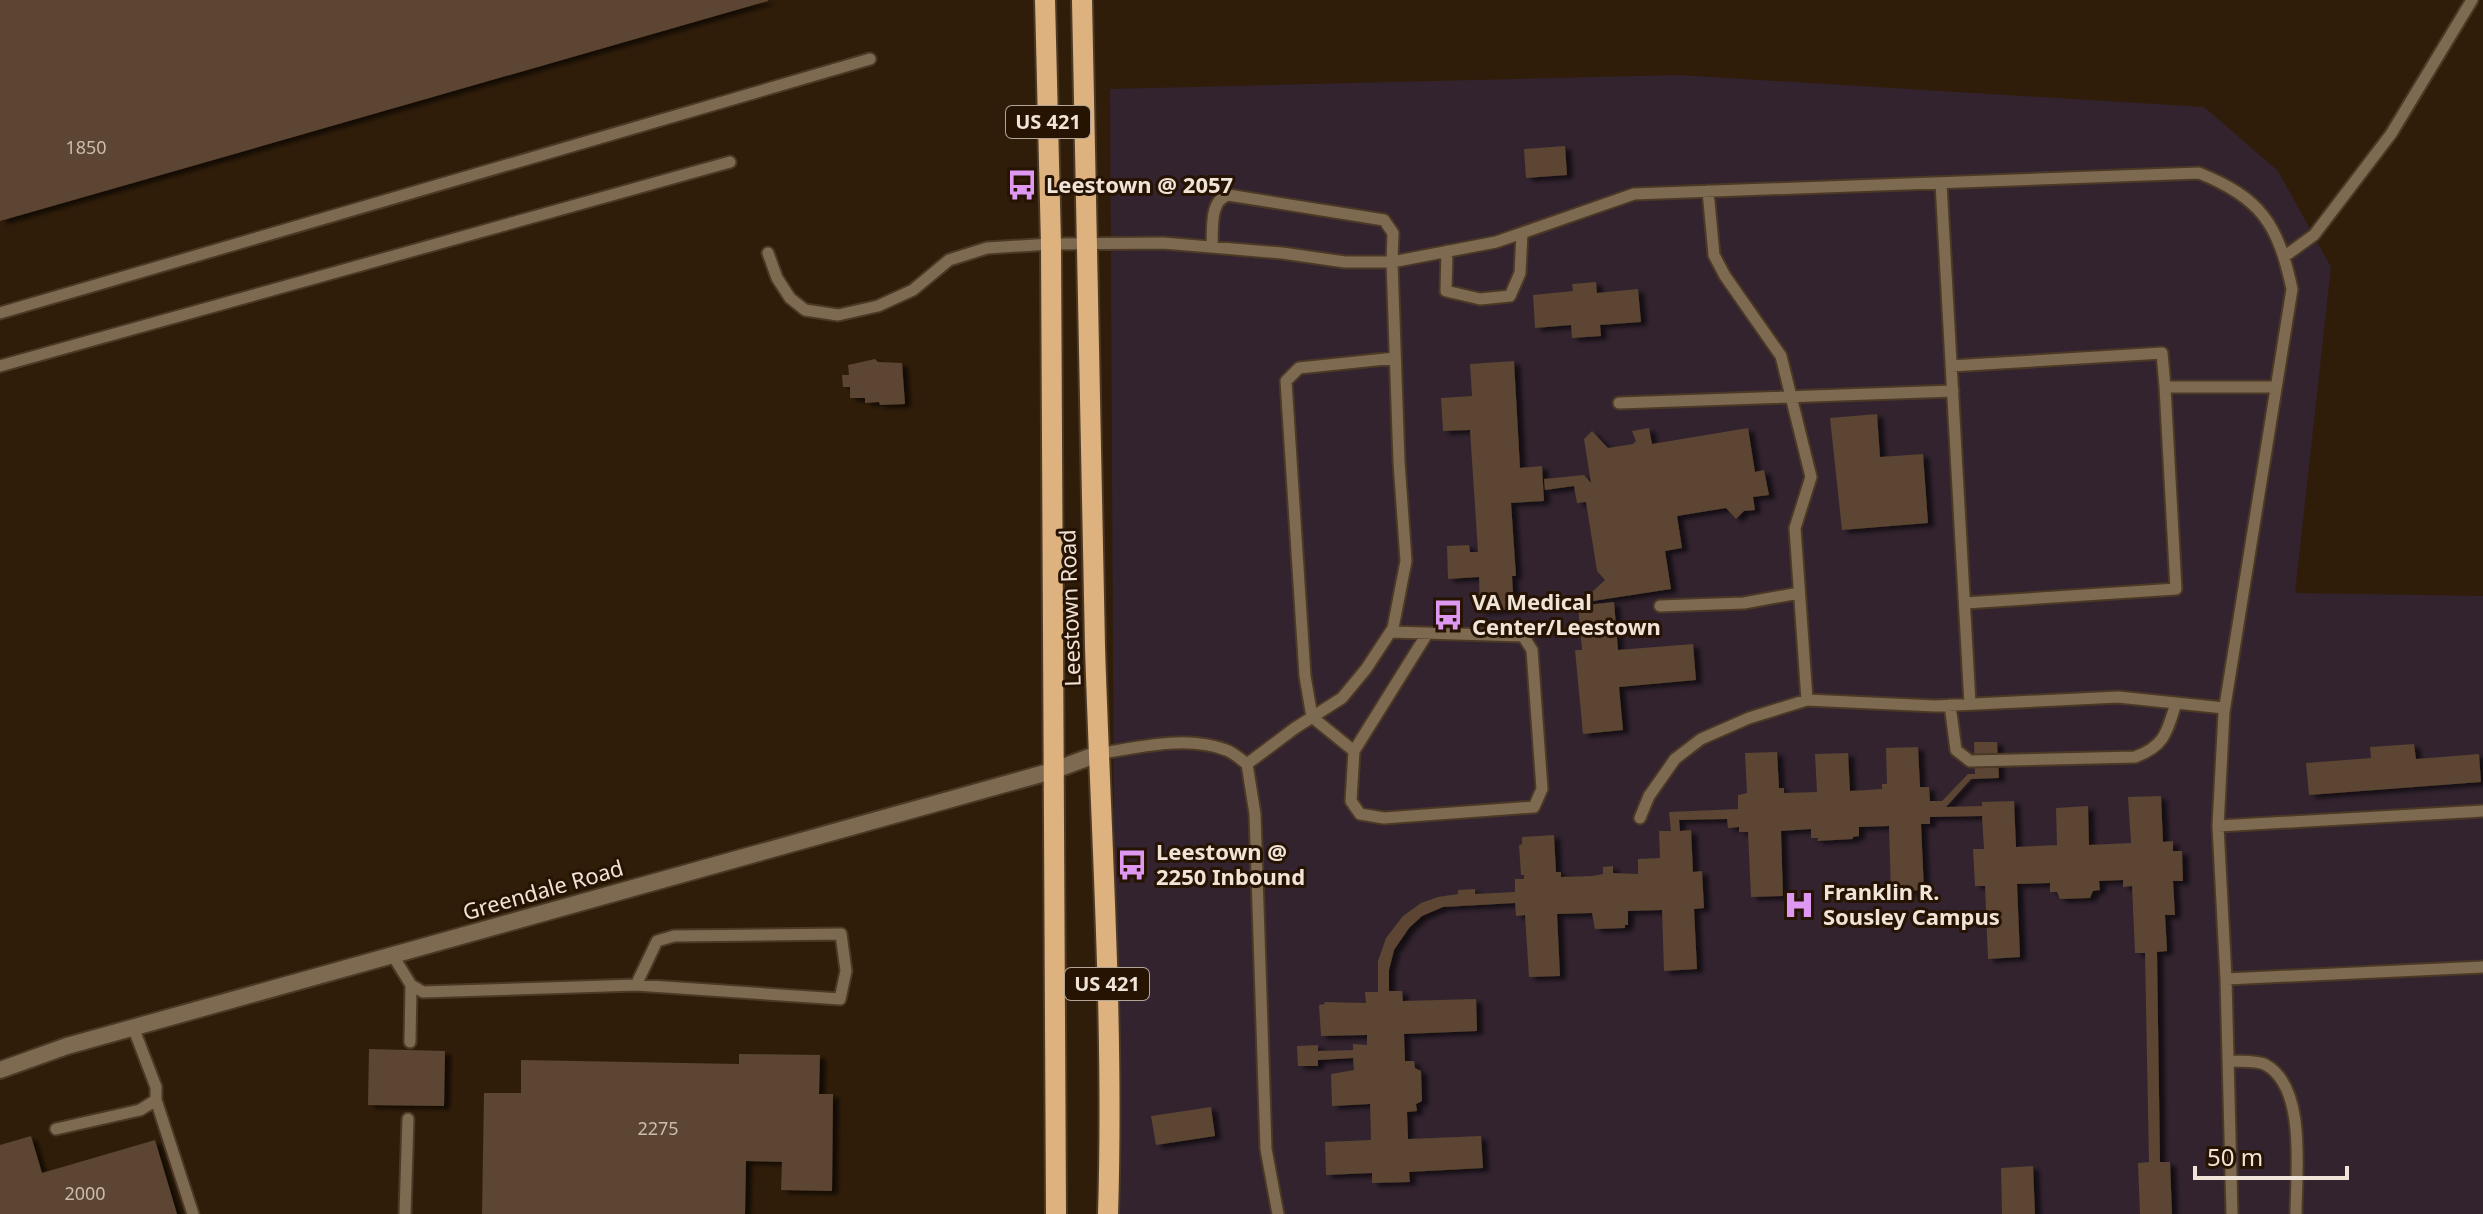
<svg xmlns="http://www.w3.org/2000/svg" width="2483" height="1214" font-family="'Noto Sans',sans-serif">
  <style>
    .medical { fill: #32232f }
    .building { fill: #5b4531; filter: url(#shadow) }
    .lines { fill: none; stroke-linecap: round; stroke-linejoin: round }
    .service-casing { stroke: #4b3926; stroke-width: 15 }
    .tertiary-casing { stroke: #4b3926; stroke-width: 20 }
    .primary-casing { stroke: #4b3926; stroke-width: 24 }
    .service { stroke: #7e6a51; stroke-width: 11 }
    .tertiary { stroke: #7e6a51; stroke-width: 16 }
    .primary { stroke: #ddb27e; stroke-width: 20 }
    .labels { text-anchor: middle; stroke-width: 6; stroke-linejoin: round; paint-order: stroke }
    .number-label { font-size: 18px; fill: #cbbcae }
    .shield { fill: #261302; stroke: #b3a597; stroke-width: 2 }
    .shield-label { font-size: 20px; font-weight: bold; fill: #f0e3d7 }
    .poi-label { font-size: 22px; font-weight: bold; fill: #f0e3d7; stroke: #261302; text-anchor: start }
    .street-label { font-size: 22px; fill: #f0e3d7; stroke: #261302 }
  </style>
  <defs>
    <filter id="shadow"><feDropShadow dx="6" dy="3.5" stdDeviation="2" flood-color="#0009"/></filter>
  </defs>
  <rect width="100%" height="100%" fill="#301d09"/>
  <path class="medical" d="M1678,75L2204,107L2278,171L2331,267L2295,593L2483,596V1214H1116L1110,89Z"/>
  <path class="building" d="M0,0H768V1L0,221Z
    M1565,146L1567,175L1526,178L1524,149Z
    M1596,282L1597,293L1638,289L1641,322L1600,325L1601,336L1572,338L1571,325L1535,328L1533,295L1573,291L1572,284Z
    M875,359L878,362L902,363L905,404L880,405L879,402L865,403V398H850V387H843L842,375H849L848,365Z
    M1514,361L1520,468L1542,466L1544,501L1511,503L1516,576H1512L1514,609L1480,611L1479,577L1448,579L1447,546L1469,545L1470,552H1478L1470,430L1443,431L1441,398L1472,396L1470,364Z
    M1877,414L1880,457L1923,454L1928,523L1842,530L1830,418Z
    M1649,428L1652,444L1748,428L1755,472L1764,470L1769,495L1753,497L1755,510L1744,511L1736,519L1726,508L1677,516L1682,548L1665,551L1671,589L1580,603L1605,580L1597,571L1586,502L1577,503L1574,486L1545,490L1544,479L1584,475L1591,483L1584,439L1592,431L1608,448L1633,444L1636,441L1632,431Z
    M1614,602L1618,650L1693,644L1696,680L1619,687L1623,730L1583,734L1575,650H1582L1578,606Z
    M1974,742H1997L1999,778L1971,779L1946,807L1982,806V802L2014,801L2016,847L2057,845L2056,808L2088,806L2089,845L2131,843L2128,797L2161,796L2163,842L2173,841V851H2182L2183,881H2173L2175,915H2165L2167,951L2157,952L2160,1162H2170L2172,1214H2140L2138,1163L2149,1162L2145,953H2135L2132,886L2123,887V880L2099,881L2100,890L2093,891L2090,898L2060,899L2057,892H2050V883L2017,884L2020,957L1988,959L1985,886H1975L1973,849H1984L1982,816L1930,817V824H1921L1924,890L1891,892L1889,826L1859,827V836L1853,837V839L1817,841L1818,838H1811V829L1781,831L1783,896L1751,897L1748,832H1739V827L1728,828L1727,819L1679,820L1680,831L1691,830L1693,872L1702,871L1704,908L1694,909L1697,969L1664,971L1662,910L1628,911V925H1625V928L1595,929L1592,913L1557,914L1560,976L1529,977L1525,915L1516,916L1515,903L1443,907L1422,916L1409,928L1394,950L1389,970V991H1402L1403,1001L1476,999L1477,1031L1404,1034L1405,1061H1414L1415,1068L1421,1071L1422,1101L1416,1104L1417,1111L1407,1112L1408,1139L1481,1136L1483,1168L1409,1172L1410,1182L1372,1183V1173L1326,1175L1325,1142L1371,1140L1370,1104L1332,1106L1331,1074L1354,1070L1353,1058L1318,1060V1066H1298L1297,1046L1318,1045V1051L1353,1050V1044L1367,1045V1035L1321,1036L1319,1005L1325,1004L1324,1002L1366,1003L1365,992H1378V961L1386,938L1403,916L1421,903L1438,897L1458,894V890L1475,889V894L1515,892V879H1524V875H1521L1519,845L1522,844V837L1554,835L1556,872H1561V877L1592,876L1603,874V867L1613,866V873L1638,874V859L1660,858L1659,831H1671L1669,812L1738,809V795L1747,793L1745,753L1777,752L1779,788H1784V793L1817,792L1815,754L1848,753L1850,791L1882,789V784H1887L1886,748L1918,747L1920,787H1929L1930,801H1942L1968,774H1975Z
    M2414,744L2416,759L2479,754L2481,782L2309,795L2306,763L2371,758L2370,747Z
    M369,1049L445,1051L444,1106L368,1105Z
    M739,1054L820,1055L819,1094H833L832,1191L781,1190L782,1162L746,1161L745,1214H482L484,1093H521V1060L739,1064Z
    M1211,1107L1215,1136L1156,1145L1151,1116Z
    M31,1136L42,1173L155,1140L177,1214H0V1145Z
    M2033,1166L2035,1214H2002L2001,1168Z"/>
  <g class="lines">
    <g class="service-casing">
      <path id="service" d="M1941,183L1970,704
        M1708,191L1714,255L1725,276L1781,356L1811,477L1795,528L1807,700
        M1212,247C1213,230 1209,201 1228,195L1384,220L1393,233L1392,262L1496,242L1634,194L2199,173C2261,198 2278,224 2292,289L2224,712L2218,826L2226,979L2232,1214
        M1447,251L1446,291L1480,299L1510,296L1520,273L1522,233
        M768,253L777,278L790,298L805,310L838,315L878,306L913,290L949,260L987,248L1051,244L1163,243L1282,253L1345,262H1392L1399,462L1406,561L1393,628L1366,669L1342,698L1295,728L1247,764
        M2285,256L2314,235L2391,134L2472,0
        M0,313L870,59
        M0,366L730,162
        M1951,366L2162,353L2165,387
        M1619,403L1953,391
        M1965,603L2176,589L2165,387H2276
        M1660,606L1744,603L1799,593
        M1391,632L1523,636L1532,650L1542,789L1534,807L1384,818L1360,814L1351,801L1354,751L1312,717L1305,676L1286,381L1299,368L1395,358
        M1950,705L1956,750L1970,761L2135,757C2165,746 2167,732 2176,703
        M1354,751L1427,634
        M1098,754C1138,747 1187,735 1226,750C1233,752 1240,759 1247,764L1255,814L1266,1149L1278,1214
        M1640,818L1649,796L1675,759L1701,739L1749,718L1807,700L1935,706L2118,697L2224,708
        M2218,826L2483,811
        M392,954L411,985L423,992L636,985L840,999L846,971L841,934L674,936L657,941L636,985
        M2226,979L2483,967
        M410,1042L411,985
        M2229,1061C2239,1062 2257,1060 2266,1065C2307,1088 2296,1174 2296,1214
        M156,1100L193,1214
        M56,1129L140,1110L156,1100V1087L133,1027
        M405,1214L408,1119"/>
    </g>
    <g class="tertiary-casing">
      <path id="tertiary" d="M0,1070L67,1046L1052,771L1098,754"/>
    </g>
    <g class="primary-casing">
      <path id="primary" d="M1045,0L1051,244L1056,1214
        M1082,0C1088,216 1089,431 1095,647C1101,836 1114,1025 1108,1214"/>
    </g>
    <use href="#service" class="service"/>
    <use href="#tertiary" class="tertiary"/>
    <use href="#primary" class="primary"/>
  </g>
  <defs>
    <g id="bus-bare" transform="scale(2.4)"><path d="M-5-6H5V4H4V6H2V4H-2V6H-4V4H-5ZM-3.5-4V0h7V-4ZM-3.5 1.2v1.5H-2V1.2ZM2 1.2v1.5H3.5V1.2Z" fill="#de98f2" stroke="#261302" stroke-width="2.5" paint-order="stroke"/></g>
    <g id="hospital-bare" transform="scale(2.4)"><path d="M-5-5h3v3.5h4V-5h3V5h-3V1.5h-4V5h-3Z" fill="#de98f2" stroke="#261302" stroke-width="2.5" paint-order="stroke"/></g>
  </defs>
  <g fill-rule="evenodd">
    <use href="#bus-bare" x="1022" y="185"/>
    <use href="#bus-bare" x="1448" y="615"/>
    <use href="#bus-bare" x="1132" y="865"/>
    <use href="#hospital-bare" x="1799" y="905"/>
  </g>
  <g class="labels">
    <g class="number-label">
      <text x="86" y="154">1850</text>
      <text x="658" y="1135">2275</text>
      <text x="85" y="1200">2000</text>
    </g>
    <g class="shield">
      <rect x="1006" y="106" width="84" height="32" rx="6"/>
      <rect x="1065" y="968" width="84" height="32" rx="6"/>
    </g>
    <g class="shield-label">
      <text x="1048" y="129">US 421</text>
      <text x="1107" y="991">US 421</text>
    </g>
    <g class="poi-label">
      <text x="1046" y="193">Leestown @ 2057</text>
      <text x="1472" y="610">VA Medical<tspan x="1472" dy="25">Center/Leestown</tspan></text>
      <text x="1156" y="860">Leestown @<tspan x="1156" dy="25">2250 Inbound</tspan></text>
      <text x="1823" y="900">Franklin R.<tspan x="1823" dy="25">Sousley Campus</tspan></text>
    </g>
    <g class="street-label">
      <text transform="translate(1070 608) rotate(-92)" y="8">Leestown Road</text>
      <text transform="translate(543 890) rotate(-16)" y="8">Greendale Road</text>
    </g>
  </g>
  <path d="M2195 1166v12h152v-12" fill="none" stroke="#f0e3d7" stroke-width="4"/>
  <text x="2207" y="1166" font-size="24" fill="#f0e3d7" stroke="#261302" stroke-width="6" paint-order="stroke">50 m</text>
</svg>
